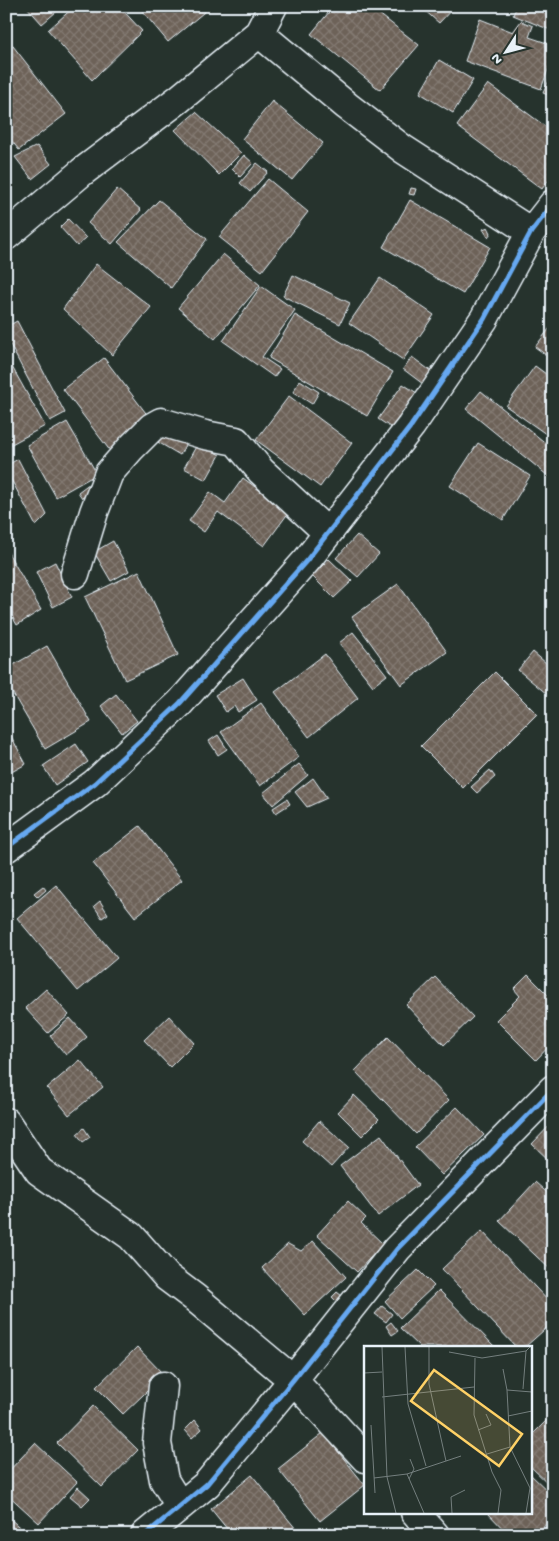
<svg xmlns="http://www.w3.org/2000/svg" width="559" height="1541" font-family="'Gochi Hand',sans-serif">
  <style>
    .building { fill: url(#building-cross-hatch); stroke: #e8f1f8 }
    .lines { fill: none; stroke-linecap: round; stroke-linejoin: round }
    .minor-casing { stroke: #e8f1f8; stroke-width: 31 }
    .minor { stroke: #26332d; stroke-width: 28 }
    .cycleway-casing { stroke: #26332d; stroke-width: 8 }
    .cycleway { stroke: #66a8f1; stroke-width: 5 }
    .inset-road { fill: none; stroke: #747f7e; stroke-width: 1 }
    .view { fill: #ffd166; fill-opacity: 0.15; stroke: #ffd166; stroke-width: 2.5 }
    .inset-edge { fill: none; stroke: #e8f1f8; stroke-width: 2.5 }
  </style>
  <defs>
    <pattern id="building-cross-hatch" width="8" height="8" patternUnits="userSpaceOnUse" patternTransform="scale(1.25)"><rect width="8" height="8" fill="#6d6258"/><path d="M0 0l8 8M0 8l8-8" fill="none" stroke="#827971"/></pattern>
  </defs>
  <rect width="100%" height="100%" fill="#26332d"/>
  <filter id="ink" filterUnits="userSpaceOnUse"><feTurbulence type="fractalNoise" baseFrequency=".02" numOctaves="2"/><feDisplacementMap in="SourceGraphic" scale="10" xChannelSelector="R" yChannelSelector="G"/><feConvolveMatrix kernelMatrix="1 2 1 2 8 2 1 2 1" color-interpolation-filters="sRGB"/></filter>
  <g filter="url(#ink)">
    <path class="building" d="M26,6H63L42,24Z
      M75,6H119L142,31L92,80L48,30Z
      M138,6H208L209,8L168,42Z
      M334,6H369L419,45L380,90L311,34Z
      M425,6H455L439,23L423,9Z
      M517,6H542L553,11V31L513,15Z
      M480,19L513,32L521,21L533,26L529,37L553,45V56L541,89L465,61Z
      M6,37L66,114L19,150L6,134Z
      M439,60L473,80L453,113L420,93Z
      M551,76L553,77V97L543,93Z
      M488,84L553,132V174L542,189L457,126Z
      M272,101L323,143L292,180L242,139Z
      M196,112L241,153L219,175L175,130Z
      M37,146L51,164L32,179L15,157Z
      M244,155L253,163L240,177L232,169Z
      M257,163L268,172L250,192L240,183Z
      M268,179L308,212L262,271L219,237Z
      M411,188L416,189L414,195L409,194Z
      M117,189L141,210L112,244L88,223Z
      M159,200L207,239L171,288L118,242Z
      M410,200L490,247L463,294L383,247Z
      M68,219L86,238L77,246L60,227Z
      M488,227L491,233L488,237L483,229Z
      M223,254L260,285L215,339L178,308Z
      M96,264L151,307L112,355L63,309Z
      M293,275L350,303L340,324L283,296Z
      M380,278L434,315L403,360L349,323Z
      M261,286L295,310L262,357L280,369L274,377L223,341Z
      M295,315L393,372L367,416L269,358Z
      M17,321L65,413L50,421L6,337V327Z
      M553,324V360L535,347Z
      M6,356L45,426L6,447Z
      M412,357L432,372L423,384L403,369Z
      M104,358L152,421L111,452L63,389Z
      M535,366L553,379V439L506,406Z
      M300,380L319,392L312,404L293,392Z
      M403,384L420,395L396,431L378,419Z
      M481,391L553,449V480L466,409Z
      M289,396L352,443L320,487L256,440Z
      M67,422L97,474L56,497L27,445Z
      M162,429L186,443L180,455L156,441Z
      M198,443L220,455L206,480L184,468Z
      M478,443L530,476L503,520L450,486Z
      M18,459L47,515L36,526L6,470V466Z
      M243,478L289,512L264,546L218,512L204,532L189,521L210,492L225,503Z
      M94,480L98,487L82,498L78,492Z
      M357,535L379,554L358,577L336,558Z
      M113,541L129,571L111,581L94,552Z
      M6,549L41,610L17,625L6,606Z
      M329,559L352,581L334,598L312,576Z
      M55,562L72,597L53,607L36,572Z
      M139,571L178,655L125,680L85,597Z
      M398,584L447,652L401,685L352,617Z
      M353,632L387,675L373,686L339,643Z
      M47,646L91,722L45,749L6,682V669Z
      M533,652L553,669V699L518,670Z
      M325,654L358,698L309,737L275,692Z
      M495,672L537,714L463,788L421,746Z
      M243,678L257,700L238,712L234,706L226,712L215,695Z
      M116,694L137,721L122,733L101,706Z
      M261,703L299,757L260,786L221,732Z
      M6,727L26,764L6,775Z
      M218,735L227,749L218,755L209,741Z
      M76,744L88,762L55,785L43,766Z
      M299,764L308,775L273,805L263,793Z
      M490,770L495,777L477,793L471,787Z
      M313,778L327,798L307,807L295,792Z
      M287,799L290,804L276,813L273,808Z
      M140,826L182,880L135,917L93,863Z
      M56,885L117,958L78,991L17,918Z
      M43,886L46,890L38,897L34,893Z
      M100,901L108,914L102,918L94,906Z
      M9,907L12,911L6,915V909Z
      M528,975L553,1000V1042L536,1060L496,1020L520,996L514,989Z
      M435,977L473,1017L444,1045L406,1005Z
      M46,989L69,1015L48,1033L25,1008Z
      M169,1016L194,1043L170,1067L144,1040Z
      M70,1018L87,1037L66,1055L50,1036Z
      M388,1037L449,1100L416,1134L355,1071Z
      M80,1060L103,1087L69,1115L47,1088Z
      M354,1095L379,1119L362,1136L338,1112Z
      M457,1107L484,1135L442,1175L415,1147Z
      M319,1121L349,1147L331,1167L302,1141Z
      M553,1122V1164L532,1144Z
      M84,1128L90,1137L83,1142L77,1134Z
      M381,1135L418,1185L378,1216L340,1166Z
      M553,1175V1191L545,1184Z
      M535,1182L553,1198V1272L499,1221Z
      M348,1201L366,1218L361,1223L383,1244L357,1272L317,1235Z
      M482,1231L553,1306V1322L525,1347H516L442,1269Z
      M313,1241L346,1277L305,1315L262,1268L288,1244L301,1251Z
      M418,1270L434,1286L400,1318L385,1301Z
      M439,1290L495,1347H420L400,1328Z
      M337,1292L342,1296L337,1302L332,1297Z
      M382,1306L392,1314L386,1322L375,1314Z
      M391,1322L398,1331L392,1335L386,1326Z
      M137,1347L164,1375L123,1414L96,1387Z
      M93,1406L138,1450L102,1487L57,1443Z
      M553,1414V1488L530,1466V1461L533,1458L530,1455V1437Z
      M195,1420L202,1429L192,1438L185,1430Z
      M323,1433L365,1485L320,1521L278,1469Z
      M35,1443L77,1482L39,1523L6,1493V1474Z
      M530,1474L553,1496V1518L535,1535H509L487,1512H530Z
      M252,1475L301,1535H232L211,1509Z
      M78,1487L90,1498L82,1506L70,1496Z
      M6,1515L28,1535H6Z
      M408,1529L412,1535H400Z"/>
    <g class="lines">
      <g class="minor-casing">
        <path id="minor" d="M259,33L347,106L403,149L531,232
          M6,236L82,172L179,99L259,33L273,6
          M75,574L94,512L109,473L131,448L152,427L161,422L205,435L236,441L261,471L328,533
          M6,848L95,783L180,703L307,560L411,426L484,319L531,232L553,204
          M6,1122L39,1171L131,1236L167,1277L195,1298L293,1380L365,1458
          M163,1386L157,1443L164,1480L180,1506
          M415,1512L435,1535
          M145,1535L207,1484L293,1380L397,1249L553,1089"/>
      </g>
      <use href="#minor" class="minor"/>
      <g class="cycleway-casing">
        <path id="cycleway" d="M6,848L95,783L180,703L307,560L411,426L484,319L531,232L553,204
          M145,1535L207,1484L293,1380L397,1249L553,1089"/>
      </g>
      <use href="#cycleway" class="cycleway"/>
    </g>
  </g>
  <g transform="translate(364 1346)">
    <rect width="168" height="168" fill="#26332d"/>
    <path class="inset-road" d="M18,1L23,131L32,167M41,1L44,58L62,120M65,1V38L82,115M85,6L118,12L162,5M111,12L110,69L128,126L137,144L134,167M139,23L143,44L146,101L166,142L162,167M0,27L18,26M159,43L162,5L166,1M143,44L168,46M18,51L110,41M144,70L168,65M7,79L11,147M114,84L127,79L122,68M123,108L146,101M43,128L60,167M10,132L43,128L97,110M45,133L50,123L46,113M88,167L87,151L101,144"/>
    <path class="view" d="M70,24L158,88L135,120L47,55Z"/>
    <rect width="168" height="168" class="inset-edge"/>
  </g>
  <rect width="559" height="1541" fill="none" stroke="#26332d" stroke-width="25"/>
  <rect x="12" y="12" width="534" height="1516" fill="none" stroke="#e8f1f8" stroke-width="2" filter="url(#ink)"/>
  <g transform="translate(506 52) rotate(234)" stroke="#26332d" stroke-width="4" paint-order="stroke">
  <path d="M0-4L9 19L0 12L-9 19Z" fill="#e8f1f8"/>
  <text y="-8" font-size="14" font-weight="bold" text-anchor="middle" fill="#e8f1f8">N</text>
  </g>
</svg>
